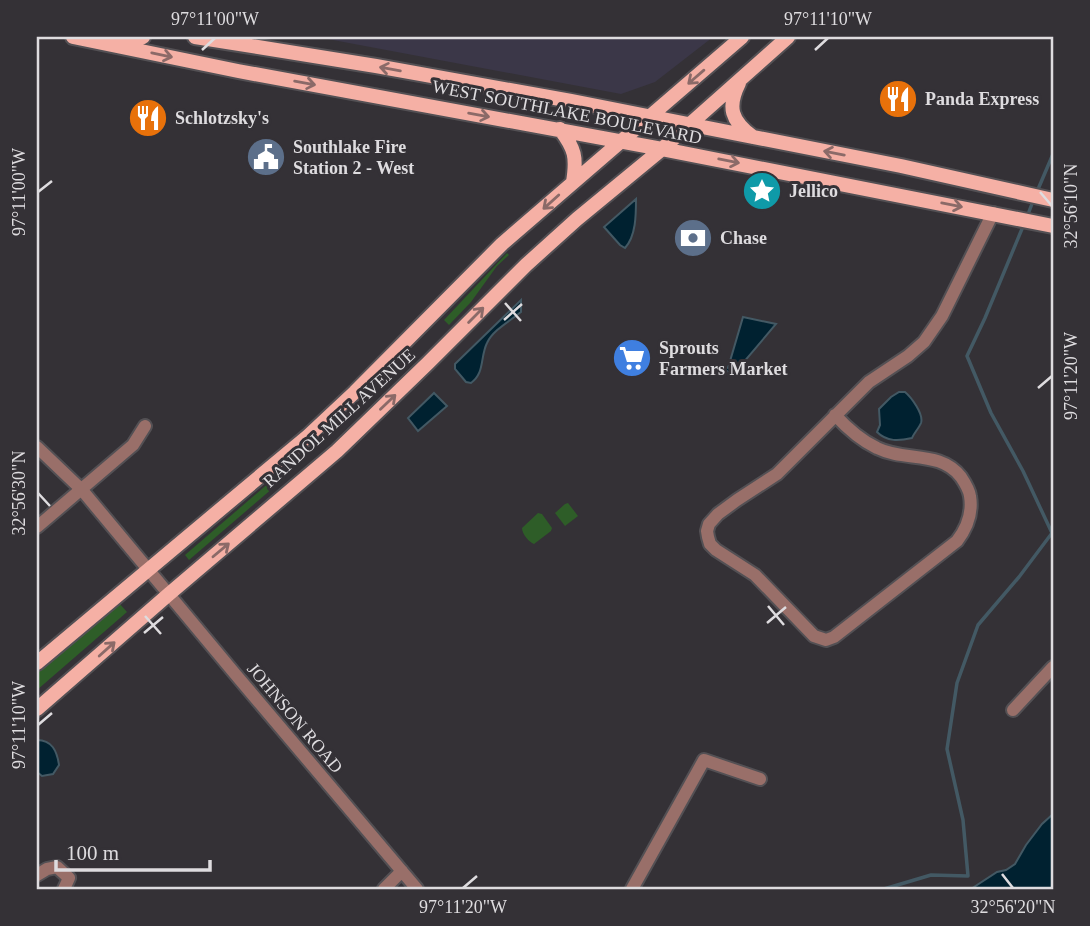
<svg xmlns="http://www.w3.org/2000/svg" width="1090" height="926" font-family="'Times New Roman',serif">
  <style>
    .commercial { fill: #3b3748 }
    .green { fill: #2e5d28 }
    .water { fill: #002130; stroke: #435964; stroke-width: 2 }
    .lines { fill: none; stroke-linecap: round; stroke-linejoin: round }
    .stream { stroke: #435964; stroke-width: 3.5 }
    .minor-casing { stroke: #535054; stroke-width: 16 }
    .major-casing { stroke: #535054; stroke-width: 18 }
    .minor { stroke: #996f69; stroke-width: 12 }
    .major { stroke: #f5b0a5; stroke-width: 14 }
    .oneway { stroke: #8b6a68 }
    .ticks { fill: none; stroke: #dedcdf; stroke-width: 2.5 }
    .labels { text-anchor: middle; stroke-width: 6; stroke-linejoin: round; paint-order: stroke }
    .poi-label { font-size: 18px; font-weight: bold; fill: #dedcdf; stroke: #343136; text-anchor: start }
    .street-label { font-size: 18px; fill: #dedcdf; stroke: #343136 }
    .neatline { fill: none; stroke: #dedcdf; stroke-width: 2.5 }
    .ticks-label { font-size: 18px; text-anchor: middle; fill: #dedcdf }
  </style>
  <rect width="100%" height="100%" fill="#343136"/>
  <path class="commercial" d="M317,37H713L655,82L621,94Z"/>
  <path class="green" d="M507,253L509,255L497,266L471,302L449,325L444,320Z
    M306,451L308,452L282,481L277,485L275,484L272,487L273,488L189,560L185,555Z
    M568,503L578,516L565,526L555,513L565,504Z
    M538,513L542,514L552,528L551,531L534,544C529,542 522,534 522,528Z
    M119,603L127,612L37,690V673Z"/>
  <path class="water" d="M636,199C636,215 636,236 625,248L620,245L604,227Z
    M521,300V312C510,321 493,330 487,343C480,357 485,373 471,383L466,382L455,369V364Z
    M743,317L776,324L732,376L722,366L728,368Z
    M899,392H905C911,397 924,414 921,423C919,428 914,433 912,438C899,441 887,442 877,432L880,425L879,409L891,397Z
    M434,393L447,406L418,431L408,418Z
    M37,740C52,740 57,751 59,765L53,774L42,776L37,772Z
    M1053,814V889H971L997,872L1006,870L1015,864L1026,845L1042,824Z"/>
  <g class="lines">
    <path class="stream" d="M1036,194L1053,154
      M1027,217L1033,201
      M884,889L931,875L968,876L963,820L947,749L957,683L978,625L1019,577L1052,533L1023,471L991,413L967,356L985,318L1024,224"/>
    <g class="minor-casing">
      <path id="minor" d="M835,415C847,428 860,440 877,448C905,462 940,450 961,477C965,483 969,489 970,496C973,514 967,528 957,541L834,637L826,640L814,636L755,575L716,550L710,544L708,537L707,531L709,524L718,514L737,500L777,474L869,382L908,356L924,342L942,316L993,213
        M37,447L82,490L236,675L417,889
        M37,527L133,445L145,426
        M1013,710L1053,667
        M37,875L47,869L57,867L69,878L64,889
        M384,889L402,871
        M632,889L704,760L760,779"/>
    </g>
    <g class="major-casing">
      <path id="major" d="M73,37L238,71L662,149L1053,226
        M123,37L137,39L143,37
        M195,37L376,66L571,101L901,166L1053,200
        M739,83C727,107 731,121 753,137
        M560,129C575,149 577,157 573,182
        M37,663L308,436L355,392L502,244L742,37
        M37,709L169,594L337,451L428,363L526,265L577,219L662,149L788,37"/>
    </g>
    <use href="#minor" class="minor"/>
    <use href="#major" class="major"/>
  </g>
  <defs><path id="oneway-shaft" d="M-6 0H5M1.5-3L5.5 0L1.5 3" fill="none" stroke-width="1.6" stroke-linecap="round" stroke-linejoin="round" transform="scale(1.75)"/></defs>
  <g class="oneway">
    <use href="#oneway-shaft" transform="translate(162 55) rotate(12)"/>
    <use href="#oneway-shaft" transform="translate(390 69) rotate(-170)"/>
    <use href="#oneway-shaft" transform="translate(696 77) rotate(139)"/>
    <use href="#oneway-shaft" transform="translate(305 83) rotate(10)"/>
    <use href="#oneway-shaft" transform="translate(479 115) rotate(10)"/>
    <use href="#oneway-shaft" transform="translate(834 153) rotate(-169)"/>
    <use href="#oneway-shaft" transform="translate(729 161) rotate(11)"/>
    <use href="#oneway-shaft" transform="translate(551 202) rotate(138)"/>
    <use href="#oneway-shaft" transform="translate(952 205) rotate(11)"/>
    <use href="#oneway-shaft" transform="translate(476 315) rotate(-45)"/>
    <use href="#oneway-shaft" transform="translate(388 402) rotate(-44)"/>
    <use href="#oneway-shaft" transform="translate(221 550) rotate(-40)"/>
    <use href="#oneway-shaft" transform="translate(107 649) rotate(-42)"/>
  </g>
  <path class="ticks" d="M202,50L215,38M815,50L828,38M38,192L52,181M1040,192L1052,206M505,303L521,321M504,320L522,304M1038,388L1052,376M38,493L50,506M768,606L784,625M145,616L161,634M767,623L786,607M144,633L163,617M38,725L52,713M1002,874L1013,888M463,888L477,876"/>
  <defs>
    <g id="restaurant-disc" transform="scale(2.0125)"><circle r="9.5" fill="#e8710a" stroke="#343136"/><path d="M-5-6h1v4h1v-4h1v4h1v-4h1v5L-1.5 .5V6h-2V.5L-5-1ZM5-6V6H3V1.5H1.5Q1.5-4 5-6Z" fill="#fff"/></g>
    <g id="civic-disc" transform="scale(2.0125)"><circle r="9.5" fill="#5c6f8a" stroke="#343136"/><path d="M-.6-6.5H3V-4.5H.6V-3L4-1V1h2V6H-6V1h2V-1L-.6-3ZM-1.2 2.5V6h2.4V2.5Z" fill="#fff"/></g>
    <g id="sight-disc" transform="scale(2.0125)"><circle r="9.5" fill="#0f9aa8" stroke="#343136"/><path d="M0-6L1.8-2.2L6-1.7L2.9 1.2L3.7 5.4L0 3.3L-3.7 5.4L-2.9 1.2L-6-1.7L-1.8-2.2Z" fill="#fff"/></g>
    <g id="bank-disc" transform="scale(2.0125)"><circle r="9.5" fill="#5c6f8a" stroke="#343136"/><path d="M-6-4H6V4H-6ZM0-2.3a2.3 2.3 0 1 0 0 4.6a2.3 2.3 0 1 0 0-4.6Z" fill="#fff"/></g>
    <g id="supermarket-disc" transform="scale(2.0125)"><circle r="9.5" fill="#3f7fe0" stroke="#343136"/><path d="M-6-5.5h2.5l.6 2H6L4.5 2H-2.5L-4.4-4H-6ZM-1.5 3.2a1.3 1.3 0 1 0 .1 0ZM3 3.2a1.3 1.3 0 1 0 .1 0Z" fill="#fff"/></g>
  </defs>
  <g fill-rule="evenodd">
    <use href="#restaurant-disc" x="898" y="99"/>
    <use href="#restaurant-disc" x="148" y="118"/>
    <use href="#civic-disc" x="266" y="157"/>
    <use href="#sight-disc" x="762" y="191"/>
    <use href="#bank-disc" x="693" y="238"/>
    <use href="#supermarket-disc" x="632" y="358"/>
  </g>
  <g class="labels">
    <g class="poi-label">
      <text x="925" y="105">Panda Express</text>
      <text x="175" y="124">Schlotzsky's</text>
      <text x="293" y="153">Southlake Fire<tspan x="293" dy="21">Station 2 - West</tspan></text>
      <text x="789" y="197">Jellico</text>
      <text x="720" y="244">Chase</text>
      <text x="659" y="354">Sprouts<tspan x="659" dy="21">Farmers Market</tspan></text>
    </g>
    <g class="street-label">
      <text transform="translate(567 112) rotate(11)" y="6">WEST SOUTHLAKE BOULEVARD</text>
      <text transform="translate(339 418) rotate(-42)" y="6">RANDOL MILL AVENUE</text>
      <text transform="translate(295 718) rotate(50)" y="6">JOHNSON ROAD</text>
    </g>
  </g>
  <rect width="1090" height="926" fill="none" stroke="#343136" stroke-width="77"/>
  <path d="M56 860v10h154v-10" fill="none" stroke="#dedcdf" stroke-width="3.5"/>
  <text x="66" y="860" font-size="21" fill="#dedcdf" stroke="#343136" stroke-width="5" paint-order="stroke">100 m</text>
  <rect x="38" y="38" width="1014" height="850" class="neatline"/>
  <g class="ticks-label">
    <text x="215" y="25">97°11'00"W</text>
    <text x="828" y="25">97°11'10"W</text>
    <text transform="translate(19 192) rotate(-90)" y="6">97°11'00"W</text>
    <text transform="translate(1071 206) rotate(-90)" y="6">32°56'10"N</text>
    <text transform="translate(1071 376) rotate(-90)" y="6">97°11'20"W</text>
    <text transform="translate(19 493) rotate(-90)" y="6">32°56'30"N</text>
    <text transform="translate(19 725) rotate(-90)" y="6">97°11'10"W</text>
    <text x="463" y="913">97°11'20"W</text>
    <text x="1013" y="913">32°56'20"N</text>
  </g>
</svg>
